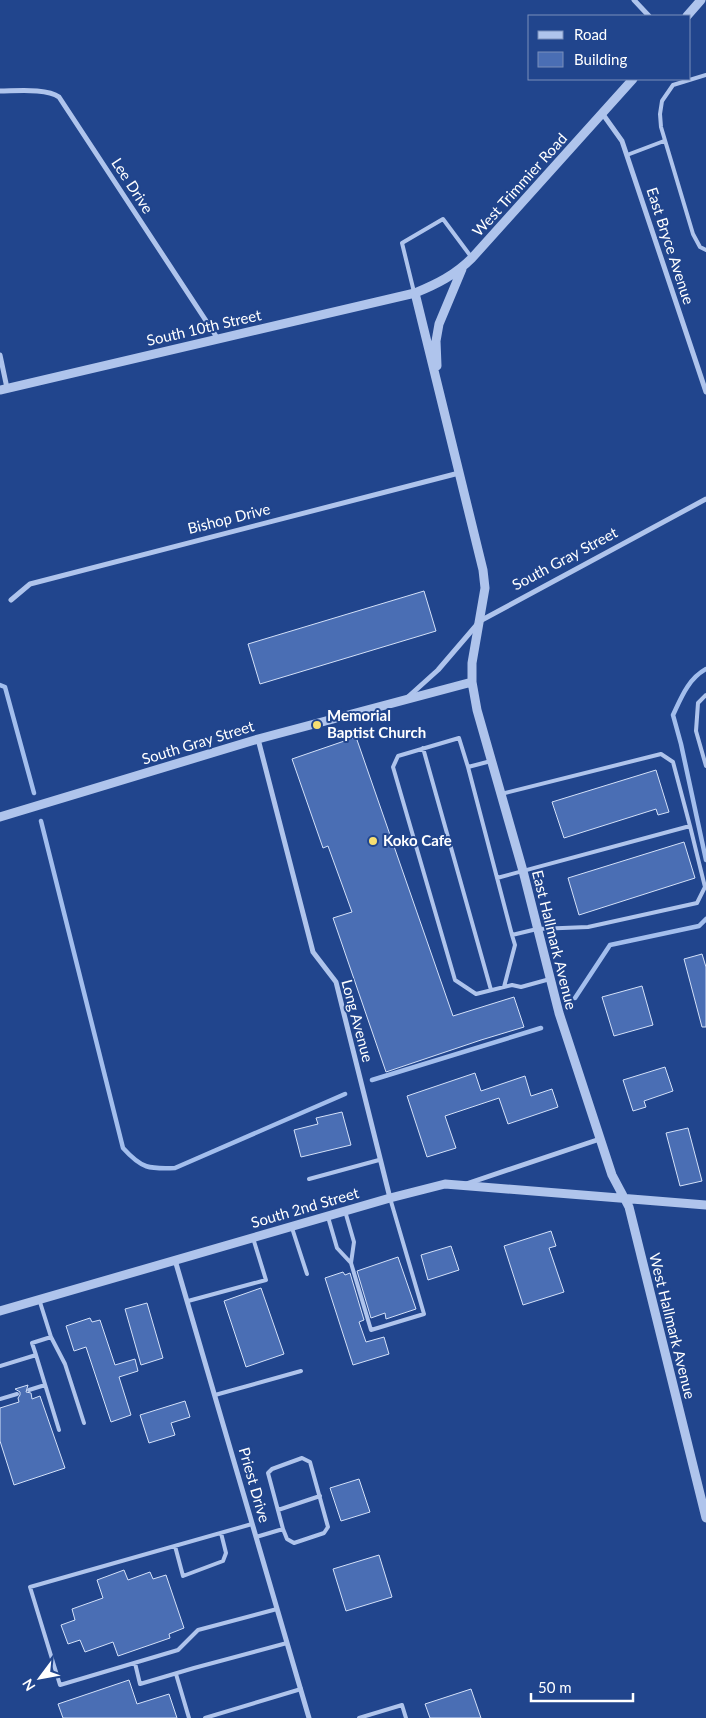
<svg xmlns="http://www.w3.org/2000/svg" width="706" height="1718" font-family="Lato,sans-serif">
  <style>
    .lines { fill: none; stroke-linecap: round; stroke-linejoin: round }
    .stream { stroke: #a3beed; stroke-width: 4.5 }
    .building { fill: #4a6eb4; stroke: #d4e1f9 }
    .service { stroke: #afc4ec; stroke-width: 4 }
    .minor { stroke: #afc4ec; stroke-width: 5 }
    .tertiary { stroke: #afc4ec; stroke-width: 9 }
    .poi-dot { fill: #f8df71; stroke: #21458d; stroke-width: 2 }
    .labels { text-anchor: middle; stroke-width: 4; stroke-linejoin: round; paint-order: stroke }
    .street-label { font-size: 15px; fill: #fff; stroke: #21458d }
    .poi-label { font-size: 15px; font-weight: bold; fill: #fff; stroke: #21458d; text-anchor: start }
  </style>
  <rect width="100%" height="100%" fill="#21458d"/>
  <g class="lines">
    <path class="stream" d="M706,669C688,679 681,698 673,715L681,744L706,860
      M0,685L5,687L34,793
      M41,821L123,1148C142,1169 149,1169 175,1168L345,1094
      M575,998L610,945L699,926L706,919
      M372,1080L541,1028"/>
  </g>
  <path class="building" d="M424,591L436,631L260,684L248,644Z
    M356,737L453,1016L514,997L524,1027L481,1040L386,1072L333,918L352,912L328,846L323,848L292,759Z
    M656,770L669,812L658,815L656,809L564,838L552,802Z
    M684,842L695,878L579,915L568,878Z
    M702,954L706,967V1027H702L684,959Z
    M642,986L653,1025L614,1036L602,997Z
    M665,1067L673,1091L644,1101L646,1107L633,1111L623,1080Z
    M475,1073L481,1091L525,1076L531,1096L552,1089L558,1107L508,1124L499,1098L445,1116L456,1148L427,1157L407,1096Z
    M342,1112L351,1145L301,1157L294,1130L318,1124L316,1118Z
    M688,1128L702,1181L680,1186L666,1133Z
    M551,1231L556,1246L549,1248L564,1292L523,1305L504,1246Z
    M451,1246L459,1270L428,1280L421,1255Z
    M398,1257L416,1309L386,1319L385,1313L371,1318L357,1271Z
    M343,1272L345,1275L350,1273L364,1320L359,1322L366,1342L384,1337L389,1354L353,1365L325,1278Z
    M261,1288L284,1354L246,1367L224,1301Z
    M147,1303L163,1358L141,1365L125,1309Z
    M90,1318L92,1322L100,1320L115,1365L135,1359L138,1371L119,1377L131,1415L111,1422L86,1347L74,1351L66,1326Z
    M28,1385L26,1392L31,1393L32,1399L40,1396L65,1468L14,1485L0,1441V1408L19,1402L18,1398L20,1395V1392L15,1389Z
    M185,1401L190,1417L171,1423L175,1435L149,1443L140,1415Z
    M359,1479L370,1512L341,1521L330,1488Z
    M379,1555L392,1597L346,1611L333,1569Z
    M124,1570L128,1580L150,1572L153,1579L166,1575L184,1628L169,1634L170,1638L118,1656L113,1642L85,1652L80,1640L68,1644L61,1625L75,1620L72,1609L103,1598L97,1580Z
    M129,1680L137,1704L169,1694L177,1718H63L58,1704Z
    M471,1689L481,1718H430L425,1704Z"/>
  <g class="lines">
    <path class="service" d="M706,75L673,85L662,101L660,114L661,127L693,234L700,247L706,250
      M627,155L664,141
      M414,292L402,243L443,219L472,258
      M706,695L698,703L696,731L706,766
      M423,748L491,990
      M491,761L468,767L459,738L398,756L393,767L455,980L476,994L512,985L521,987L550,979
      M468,767L512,935L537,929L588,927L697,903L705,887L690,826L497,878
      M501,794L661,754L673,762L690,826
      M504,987L515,945L512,935
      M309,1179L379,1160
      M345,1211L354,1242L351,1263L371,1330L424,1314L390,1198
      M328,1217L337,1248L351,1263
      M292,1228L307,1274
      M188,1301L266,1280L253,1238
      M51,1337L65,1364L84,1423
      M36,1355L59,1430
      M0,1366L36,1355L32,1343L51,1337L39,1299
      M29,1390L45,1385
      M215,1395L301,1371
      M0,1399L17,1394
      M278,1510L320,1496
      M252,1524L30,1587L60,1685L178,1650L198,1630L277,1609
      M256,1537L283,1529L287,1539L294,1543L324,1533L328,1527L310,1462L302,1458L272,1469L268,1473L283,1529
      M175,1546L183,1576L223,1561L226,1553L221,1533
      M135,1663L140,1684L194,1668L287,1643
      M176,1674L189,1718
      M205,1718L301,1689
      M359,1718L402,1705L406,1718"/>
    <path class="minor" d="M634,0L649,16
      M0,91C16,91 47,88 59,97L218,339
      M602,113L622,141L706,392
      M0,355L7,388
      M11,600L30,584L459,473
      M408,697L438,670L480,621L706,499
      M258,739L313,952L336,982L390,1198
      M466,1184L600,1139
      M175,1260L309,1718"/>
    <path class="tertiary" d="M687,16L701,0
      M415,293L483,570L485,588L472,663V682L477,710L523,871L559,1013L612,1175L629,1207L706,1518
      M437,366L436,341L439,324L462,269
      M0,390L415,293C437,284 455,275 472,258L633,79
      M0,817L258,739L472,682
      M0,1311L390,1198L445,1184L706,1205"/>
  </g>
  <g class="poi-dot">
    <circle cx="317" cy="725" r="5"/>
    <circle cx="373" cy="841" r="5"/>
  </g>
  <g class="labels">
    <g class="street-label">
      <text transform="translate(520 185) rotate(-48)" y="5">West Trimmier Road</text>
      <text transform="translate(132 186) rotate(57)" y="5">Lee Drive</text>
      <text transform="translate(670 246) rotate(72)" y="5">East Bryce Avenue</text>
      <text transform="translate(204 328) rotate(-13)" y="5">South 10th Street</text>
      <text transform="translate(229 519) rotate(-14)" y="5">Bishop Drive</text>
      <text transform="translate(565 559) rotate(-28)" y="5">South Gray Street</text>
      <text transform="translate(198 743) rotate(-17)" y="5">South Gray Street</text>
      <text transform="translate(554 940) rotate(76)" y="5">East Hallmark Avenue</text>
      <text transform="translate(357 1021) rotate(75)" y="5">Long Avenue</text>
      <text transform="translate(305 1208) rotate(-16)" y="5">South 2nd Street</text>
      <text transform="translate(672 1326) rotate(76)" y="5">West Hallmark Avenue</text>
      <text transform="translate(254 1485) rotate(74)" y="5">Priest Drive</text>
    </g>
    <g class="poi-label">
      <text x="327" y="721">Memorial<tspan x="327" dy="17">Baptist Church</tspan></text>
      <text x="383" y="846">Koko Cafe</text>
    </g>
  </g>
  <rect x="528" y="15" width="162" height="65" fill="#21458d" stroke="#7a8fbb"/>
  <rect x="538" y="31" width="25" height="8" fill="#afc4ec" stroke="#7a8fbb"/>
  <text x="574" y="40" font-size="15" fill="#ffffff">Road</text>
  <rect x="538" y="52" width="25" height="15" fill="#4a6eb4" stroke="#7a8fbb"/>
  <text x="574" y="65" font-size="15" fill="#ffffff">Building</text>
  <g transform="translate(40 1678) rotate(238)" stroke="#21458d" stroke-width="4" paint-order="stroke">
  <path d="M0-4L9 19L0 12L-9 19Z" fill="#ffffff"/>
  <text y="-8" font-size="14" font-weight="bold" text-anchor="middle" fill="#ffffff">N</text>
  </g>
  <path d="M531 1693v8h102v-8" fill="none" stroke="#ffffff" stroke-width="2.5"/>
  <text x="538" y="1693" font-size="15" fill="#ffffff" stroke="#21458d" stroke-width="4" paint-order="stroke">50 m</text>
</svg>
